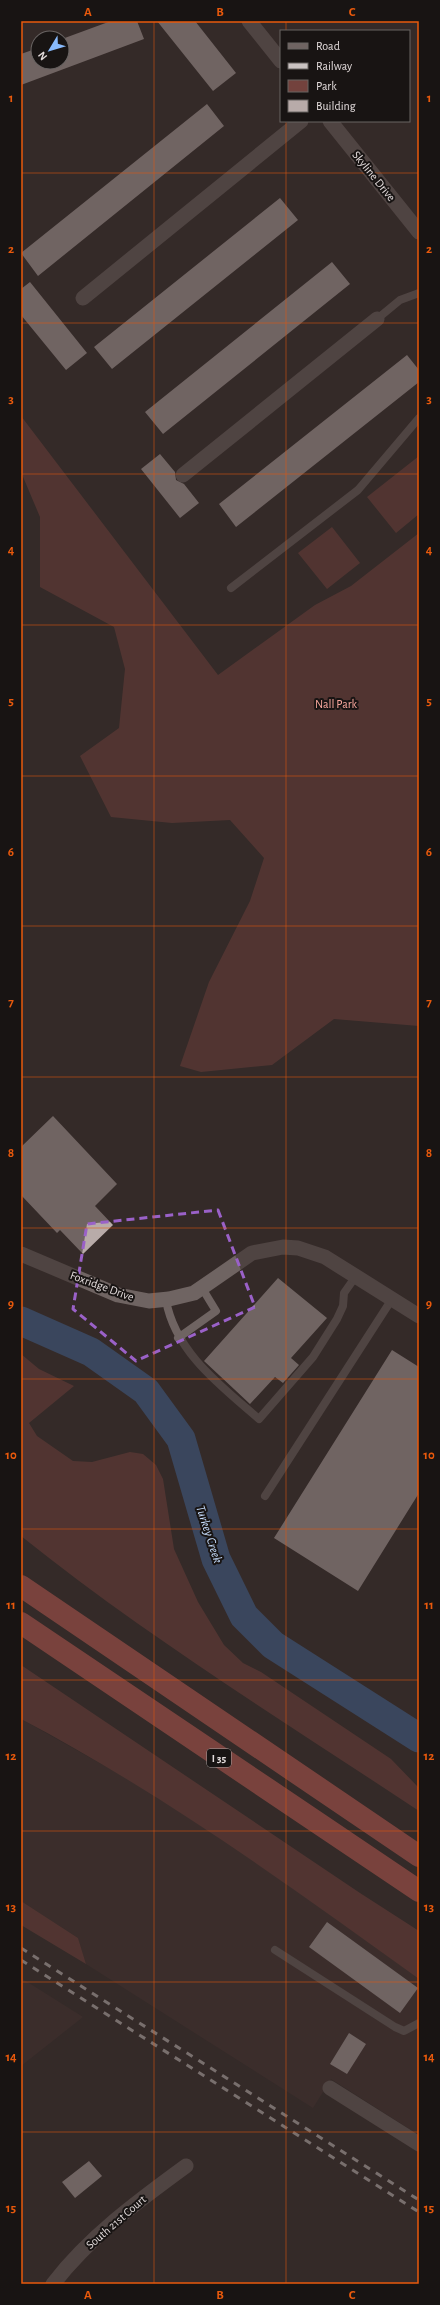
<svg xmlns="http://www.w3.org/2000/svg" width="440" height="2305" font-family="'Alegreya Sans',sans-serif">
  <style>
    .built { fill: #433230 }
    .green { fill: #73423d }
    .lines { fill: none; stroke-linecap: round; stroke-linejoin: round }
    .river { stroke: #40699d; stroke-width: 29 }
    .building { fill: #b8aba9 }
    .service { stroke: #6f6462; stroke-width: 8 }
    .minor { stroke: #6f6462; stroke-width: 15 }
    .motorway { stroke: #cd6157; stroke-width: 22 }
    .rail { stroke: #cac3c2; stroke-width: 3; stroke-dasharray: 7 7; stroke-linecap: butt }
    .marked { fill: none; stroke: #9a61c8; stroke-width: 3; stroke-dasharray: 8 5; stroke-linejoin: round }
    .grid { fill: none; stroke: #e8590c; stroke-width: 1; stroke-opacity: 0.55 }
    .labels { text-anchor: middle; stroke-width: 4; stroke-linejoin: round; paint-order: stroke }
    .shield { fill: #181413; stroke: #a6a0a0; stroke-width: 1 }
    .shield-label { font-size: 11px; font-weight: bold; fill: #e3dcdc }
    .street-label { font-size: 12px; fill: #e3dcdc; stroke: #181413 }
    .park-label { font-size: 12px; fill: #fca99f; stroke: #181413 }
    .water-label { font-size: 13px; font-style: italic; fill: #c7defe; stroke: #181413 }
    .neatline { fill: none; stroke: #e8590c; stroke-width: 1.5 }
    .grid-label { font-size: 13px; text-anchor: middle; font-weight: bold; fill: #e8590c }
  </style>
  <rect width="100%" height="100%" fill="#342a28"/>
  <path class="built" d="M21,1719L151,1792L290,1886L419,1979V2135L331,2079L313,2108L86,1964L78,1938L21,1901Z
    M21,1978L83,2017L21,2066Z"/>
  <path class="green" d="M21,416L218,675L315,605L351,586L419,533V1026L334,1019L272,1065L201,1072L180,1066L209,982L250,901L264,858L230,820L172,823L111,817L80,756L119,728L125,669L114,627L40,587V517L21,472Z
    M419,456V514L396,533L367,497Z
    M332,527L360,563L327,589L298,553Z
    M21,1354L39,1369L74,1386L29,1423L37,1436L73,1461L92,1462L130,1452L143,1454L156,1465L163,1479L174,1549L198,1602L224,1645L243,1663L261,1672L391,1759L418,1787L419,1811C285,1722 147,1637 21,1536Z
    M21,1665L360,1893L419,1931V1979C290,1886 162,1793 21,1719Z
    M21,1901L78,1938L86,1964L21,1925Z"/>
  <g class="lines">
    <path class="river" d="M21,1321L91,1352L146,1391L181,1439L216,1559L244,1616L273,1645L419,1738"/>
  </g>
  <path class="building" d="M111,21H137L144,39L21,85V54L38,48V62H62V39Z
    M157,21H195L236,73L213,91Z
    M207,104L224,126L38,276L21,253Z
    M280,198L298,220L112,369L94,347Z
    M332,262L350,284L163,434L145,412Z
    M30,282L87,353L66,370L21,315V289Z
    M407,355L419,370V382L236,527L219,504Z
    M160,454L175,472L176,480L184,484L199,503L180,518L141,469Z
    M53,1116L117,1184L95,1206L113,1225L83,1254L60,1230L57,1233L21,1195V1147Z
    M278,1278L327,1318L291,1358L299,1365L283,1383L275,1377L250,1404L204,1361Z
    M392,1350L419,1367V1493L358,1591L274,1538Z
    M327,1922L418,1988L400,2013L309,1947Z
    M349,2033L366,2044L347,2074L330,2064Z
    M89,2161L102,2176L75,2198L62,2182Z"/>
  <g class="lines">
    <path class="service" d="M377,319L400,300L419,293
      M231,588L358,490L419,418
      M166,1300C175,1352 221,1386 259,1419L313,1357L337,1319L343,1306L344,1293L356,1276
      M178,1338L216,1311L202,1288
      M265,1496L392,1299
      M275,1950L395,2027L404,2031L419,2023"/>
    <path class="minor" d="M249,21L281,61
      M330,121L419,232
      M83,298L301,121
      M183,475L377,319
      M21,1254L118,1295L149,1301L169,1299L194,1293L252,1253L283,1247L298,1248L325,1257L419,1316
      M330,2088L419,2144
      M53,2284C89,2237 138,2201 186,2166"/>
    <path class="motorway" d="M21,1586L419,1856
      M21,1623L419,1891"/>
    <path class="rail" d="M21,1948L419,2200
      M21,1960L419,2212"/>
  </g>
  <path d="M0 0H440V2305H0ZM218,1210L255,1307L136,1361L73,1309L87,1224Z" fill="#342a28" fill-opacity=".55" fill-rule="evenodd"/>
  <path class="marked" d="M218,1210L255,1307L136,1361L73,1309L87,1224Z"/>
  <path class="grid" d="M154,21V2284M286,21V31M286,121V2284M21,173H419M21,323H419M21,474H419M21,625H419M21,776H419M21,926H419M21,1077H419M21,1228H419M21,1379H419M21,1529H419M21,1680H419M21,1831H419M21,1982H419M21,2132H419"/>
  <g class="labels">
    <rect class="shield" x="207" y="1749" width="24" height="18" rx="3"/>
    <g class="shield-label">
      <text x="219" y="1762">I 35</text>
    </g>
    <g class="street-label">
      <text transform="translate(374 176) rotate(51)" y="4">Skyline Drive</text>
      <text transform="translate(102 1286) rotate(20)" y="4">Foxridge Drive</text>
      <text transform="translate(116 2222) rotate(-41)" y="4">South 21st Court</text>
    </g>
    <g class="park-label">
      <text x="336" y="708">Nall Park</text>
    </g>
    <g class="water-label">
      <text transform="translate(210 1534) rotate(72)" y="5">Turkey Creek</text>
    </g>
  </g>
  <rect width="440" height="2305" fill="none" stroke="#181413" stroke-width="44"/>
  <rect x="280" y="30" width="130" height="92" fill="#181413" stroke="#696463"/>
  <rect x="288" y="43" width="20" height="6" fill="#6f6462" stroke="#696463"/>
  <text x="316" y="50" font-size="12" fill="#e3dcdc">Road</text>
  <rect x="288" y="63" width="20" height="6" fill="#cac3c2" stroke="#696463"/>
  <text x="316" y="70" font-size="12" fill="#e3dcdc">Railway</text>
  <rect x="288" y="80" width="20" height="12" fill="#73423d" stroke="#696463"/>
  <text x="316" y="90" font-size="12" fill="#e3dcdc">Park</text>
  <rect x="288" y="100" width="20" height="12" fill="#b8aba9" stroke="#696463"/>
  <text x="316" y="110" font-size="12" fill="#e3dcdc">Building</text>
  <g transform="translate(50 50) rotate(232)"><circle r="19" fill="#181413" stroke="#696463"/>
  <path d="M0-3L7 15L0 10L-7 15Z" fill="#88bafc"/>
  <text y="-6" font-size="11" font-weight="bold" text-anchor="middle" fill="#e3dcdc">N</text>
  </g>
  <rect x="22" y="22" width="396" height="2261" class="neatline"/>
  <g class="grid-label">
    <text x="88" y="16">A</text>
    <text x="220" y="16">B</text>
    <text x="352" y="16">C</text>
    <text x="11" y="102">1</text>
    <text x="429" y="102">1</text>
    <text x="11" y="253">2</text>
    <text x="429" y="253">2</text>
    <text x="11" y="403">3</text>
    <text x="429" y="403">3</text>
    <text x="11" y="554">4</text>
    <text x="429" y="554">4</text>
    <text x="11" y="705">5</text>
    <text x="429" y="705">5</text>
    <text x="11" y="856">6</text>
    <text x="429" y="856">6</text>
    <text x="11" y="1006">7</text>
    <text x="429" y="1006">7</text>
    <text x="11" y="1157">8</text>
    <text x="429" y="1157">8</text>
    <text x="11" y="1308">9</text>
    <text x="429" y="1308">9</text>
    <text x="11" y="1459">10</text>
    <text x="429" y="1459">10</text>
    <text x="11" y="1609">11</text>
    <text x="429" y="1609">11</text>
    <text x="11" y="1760">12</text>
    <text x="429" y="1760">12</text>
    <text x="11" y="1911">13</text>
    <text x="429" y="1911">13</text>
    <text x="11" y="2061">14</text>
    <text x="429" y="2061">14</text>
    <text x="11" y="2212">15</text>
    <text x="429" y="2212">15</text>
    <text x="88" y="2299">A</text>
    <text x="220" y="2299">B</text>
    <text x="352" y="2299">C</text>
  </g>
</svg>
